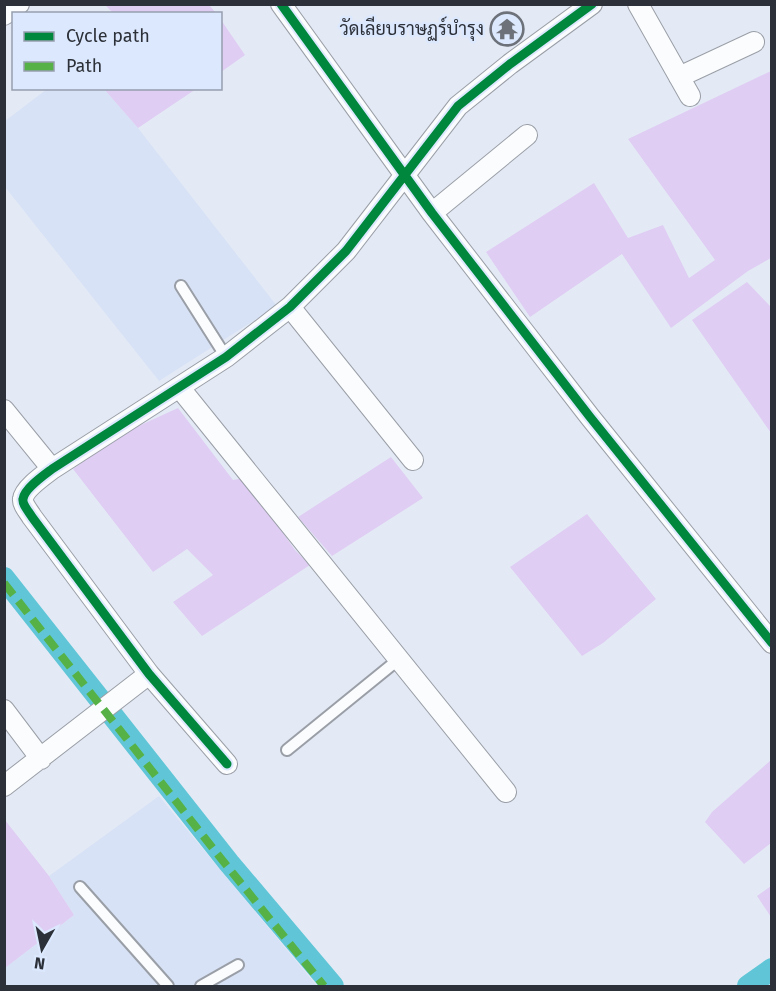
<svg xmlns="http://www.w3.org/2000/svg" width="776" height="991" font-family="'Fira Sans',Sarabun,sans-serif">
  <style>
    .built { fill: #d7e2f6 }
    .green { fill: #dfcdf3 }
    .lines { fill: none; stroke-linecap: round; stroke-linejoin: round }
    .canal { stroke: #60c6d7; stroke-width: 22 }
    .lane-casing { stroke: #9a9fa7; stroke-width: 14 }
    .street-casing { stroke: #9a9fa7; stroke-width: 22 }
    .lane { stroke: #fbfcfe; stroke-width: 10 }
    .street { stroke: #fbfcfe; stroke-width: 20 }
    .quiet { stroke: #56b246; stroke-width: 8; stroke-dasharray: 15 8; stroke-linecap: butt }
    .cycleway-casing { stroke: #dce8fd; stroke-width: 13 }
    .cycleway { stroke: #00873e; stroke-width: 9 }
    .labels { text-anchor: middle; stroke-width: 5; stroke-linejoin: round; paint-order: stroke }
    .poi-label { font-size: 18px; fill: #2c3038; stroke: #dce8fd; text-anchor: end }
  </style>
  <rect width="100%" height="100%" fill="#e4eaf5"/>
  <path class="built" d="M47,89H104L138,128L277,306L159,381L5,187V121Z
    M159,796L317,986H5V968L74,915L49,876Z"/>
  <path class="green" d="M105,5H209L216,13H113Z
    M221,20L245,55L221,72H220Z
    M771,71V258L748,271L671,328L622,254L530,317L486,252L594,183L628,238L663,225L689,278L715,260L628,139Z
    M104,89H196L138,128Z
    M747,282L771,307V433L692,320Z
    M178,408L233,480L244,478L295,550L310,565L202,636L173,602L213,575L187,549L153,572L73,469L121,434Z
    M391,457L423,498L332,556L298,517Z
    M587,514L656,599L603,643L582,656L510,567Z
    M771,760V843L744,864L705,822L712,812Z
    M5,820L49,876L74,915L5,968Z
    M771,886V917L757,896Z"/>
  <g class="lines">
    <path class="canal" d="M4,578L229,863L333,986
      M748,986L772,969"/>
    <g class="lane-casing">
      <path id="lane" d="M181,286L226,357
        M287,750L399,659
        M80,887L168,986
        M201,986L238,965"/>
    </g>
    <g class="street-casing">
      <path id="street" d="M281,4L432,213L590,417L772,643
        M638,4L690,96
        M4,15L19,4
        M679,77L754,42
        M432,213L527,135
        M290,307L413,460
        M179,387L506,792
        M4,410L52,469
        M4,710L41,759
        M227,764L149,674L32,517C29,512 22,504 23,499C24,489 44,475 52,469L226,357L290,307L346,251L458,106L510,64L592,4
        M4,786L149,674"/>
    </g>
    <use href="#lane" class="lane"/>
    <use href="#street" class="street"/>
    <path class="quiet" d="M4,583L219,856L324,986"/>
    <g class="cycleway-casing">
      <path id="cycleway" d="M281,4L432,213L590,417L772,643
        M227,764L149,674L32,517C29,512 22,504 23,499C24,489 44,475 52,469L226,357L290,307L346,251L458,106L510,64L592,4"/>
    </g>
    <use href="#cycleway" class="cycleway"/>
  </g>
  <defs>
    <g id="temple-ring" transform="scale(1.725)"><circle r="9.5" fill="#dce8fd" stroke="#6c717a" stroke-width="1.5"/><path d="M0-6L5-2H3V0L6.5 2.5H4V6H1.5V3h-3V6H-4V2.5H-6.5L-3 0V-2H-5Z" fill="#6c717a"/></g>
  </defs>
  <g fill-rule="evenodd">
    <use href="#temple-ring" x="507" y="29"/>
  </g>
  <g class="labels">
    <g class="poi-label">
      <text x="484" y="35">วัดเลียบราษฏร์บำรุง</text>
    </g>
  </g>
  <rect width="776" height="991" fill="none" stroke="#2c3038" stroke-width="12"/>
  <rect x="12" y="12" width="210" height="78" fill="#dce8fd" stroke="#969eae" stroke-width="1.5"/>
  <rect x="24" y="32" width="30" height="9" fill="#00873e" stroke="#969eae" stroke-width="1.5"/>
  <text x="66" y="42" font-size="18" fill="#2c3038">Cycle path</text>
  <rect x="24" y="62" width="30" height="9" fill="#56b246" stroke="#969eae" stroke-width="1.5"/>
  <text x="66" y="72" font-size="18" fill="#2c3038">Path</text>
  <g transform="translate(42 949) rotate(189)" stroke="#dce8fd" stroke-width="4.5" paint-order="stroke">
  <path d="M0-4.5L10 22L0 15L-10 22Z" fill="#2c3038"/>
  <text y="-9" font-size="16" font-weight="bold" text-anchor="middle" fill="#2c3038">N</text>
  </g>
</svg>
